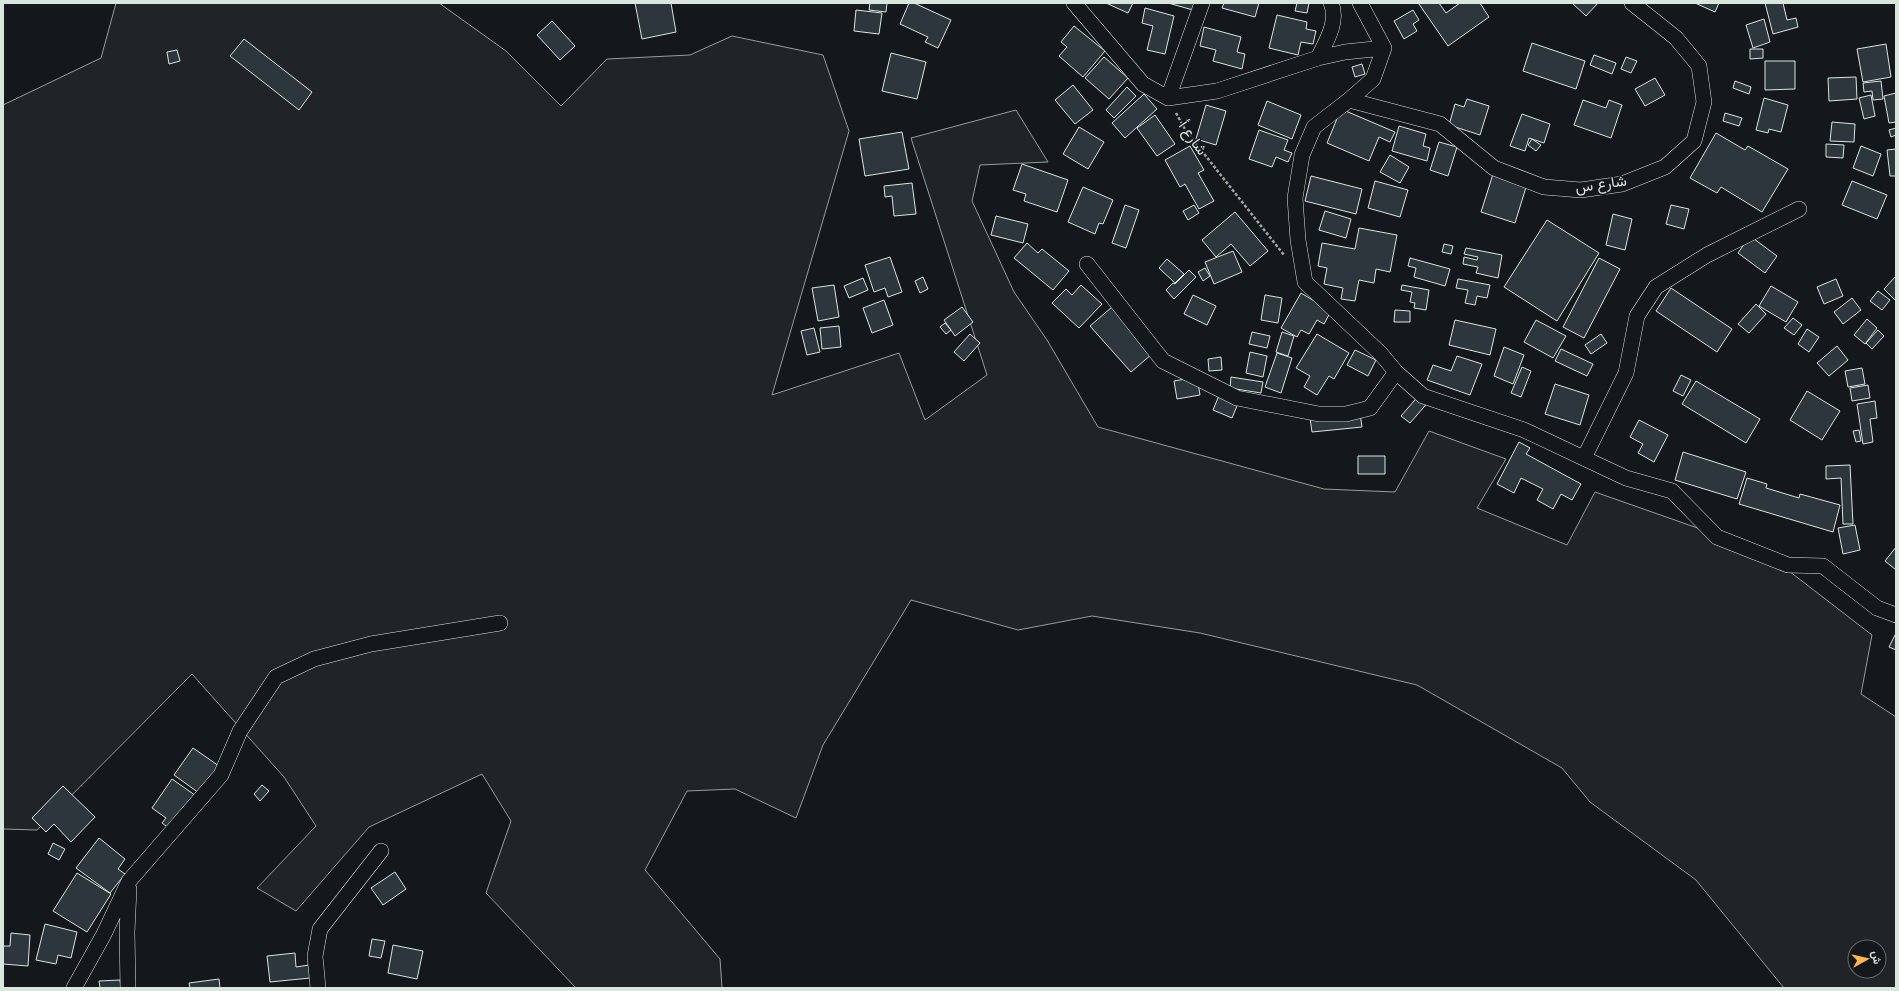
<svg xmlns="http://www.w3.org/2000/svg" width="1899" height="991" font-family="'Space Grotesk',Vazirmatn,sans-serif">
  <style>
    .green { fill: #202428; stroke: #939e99; fill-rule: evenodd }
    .building { fill: #2c363c; stroke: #d8e6dc }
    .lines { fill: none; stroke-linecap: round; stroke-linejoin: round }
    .minor-casing { stroke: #d8e6dc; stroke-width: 16 }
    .path { stroke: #9da8a2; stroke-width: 2.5; stroke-dasharray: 3 2; stroke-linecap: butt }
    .minor { stroke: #14181c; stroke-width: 15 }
    .labels { text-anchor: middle; stroke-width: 3; stroke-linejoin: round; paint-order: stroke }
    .street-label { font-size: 15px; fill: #d8e6dc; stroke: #14181c }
  </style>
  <rect width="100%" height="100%" fill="#14181c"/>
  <path class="green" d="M116,3H439L506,51L561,106L607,59L690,55L732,36L823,55L849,131L772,395L899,353L925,420L987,375L911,138L1016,110L1048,162L980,165L972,201L1014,292L1047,340L1098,427L1324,489L1395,492L1429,431L1506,459L1477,508L1567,545L1595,492L1763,551L1872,635L1861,694L1896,717V988H1784L1696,880L1590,802L1562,768L1417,685L1200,633L1092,616L1018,630L911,600L823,745L796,818L735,789L687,791L645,870L720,959L722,988H576L486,893L511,821L482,774L369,827L296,911L257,888L316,826L284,777L192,674L37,830L3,829V105L101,58ZM1855,947H1879V971H1855Z"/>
  <path class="building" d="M635,3H671L676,32L642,39Z
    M870,3H887L886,12L869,10Z
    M909,3H914L951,20L938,48L925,42L928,37L900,24Z
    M1106,3H1133L1128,13Z
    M1168,3H1195L1193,10Z
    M1224,3H1259L1255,17L1222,8Z
    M1297,3H1309L1307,13L1295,11Z
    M1420,3H1439L1446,13L1460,3H1480L1489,17L1448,46L1419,4Z
    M1572,3H1598L1586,16Z
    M1695,3H1719L1715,12Z
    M1765,3H1783L1787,20L1796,18L1798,27L1773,34Z
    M1145,8L1174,16L1165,54L1147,50L1153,26L1142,23Z
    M856,10L882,13L879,34L854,31Z
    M1413,10L1419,20L1413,24L1417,31L1404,39L1394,21Z
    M1277,15L1307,22L1306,29L1316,31L1313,44L1301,42L1298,55L1269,48Z
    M1764,19L1770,42L1753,48L1746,25Z
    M552,21L575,46L560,60L537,35Z
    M1074,26L1105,51L1083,77L1059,56L1067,47L1061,42Z
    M1204,27L1241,37L1237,52L1245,54L1242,69L1213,61L1216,50L1200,46Z
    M244,39L312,92L299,110L230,56Z
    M1532,43L1585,61L1576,89L1523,71Z
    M1886,44L1891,77L1863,82L1857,49Z
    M1750,49H1763V58L1750,59Z
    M177,50L180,61L169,64L167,52Z
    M891,53L926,62L917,99L882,91Z
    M1594,55L1616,63L1612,74L1590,65Z
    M1104,57L1128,78L1109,99L1085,78Z
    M1626,57L1637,61L1631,73L1621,69Z
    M1765,61H1795V89L1765,90Z
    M1362,64L1365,74L1355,77L1352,67Z
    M1856,77L1857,99L1829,101L1828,78Z
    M1655,78L1665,95L1645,106L1635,89Z
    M1735,81L1751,87L1749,94L1733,88Z
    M1881,81L1883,99L1873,100L1872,91L1864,92L1863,83Z
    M1073,85L1093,110L1075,124L1055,100Z
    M1127,87L1136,96L1114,118L1106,110Z
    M1896,93V122L1889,123L1884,96Z
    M1144,94L1157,109L1125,138L1112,123Z
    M1871,95L1875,116L1864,119L1859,98Z
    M1764,98L1788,105L1781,132L1769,129L1768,133L1756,130Z
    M1467,99L1489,106L1480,135L1449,125L1455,104L1464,107Z
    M1583,100L1606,108L1609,100L1622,105L1611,138L1574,125Z
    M1267,101L1301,115L1292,139L1258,125Z
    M1206,105L1226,111L1216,145L1196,139Z
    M1341,109L1395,132L1390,142L1379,137L1369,161L1327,143Z
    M1725,113L1742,118L1739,126L1723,121Z
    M1522,114L1550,124L1544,143L1529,138L1525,151L1510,146Z
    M1155,115L1175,144L1157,156L1137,128Z
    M1832,122L1855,124L1854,142L1830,141Z
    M1399,126L1426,134L1423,146L1430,148L1427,161L1392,151Z
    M1079,127L1104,142L1088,169L1063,154Z
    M1896,128V135L1891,137L1889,130Z
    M1259,130L1288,140L1284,150L1292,153L1288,162L1276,157L1272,167L1249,159Z
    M902,132L909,169L865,176L859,139Z
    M1716,133L1745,150L1748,146L1788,169L1762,212L1721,187L1717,193L1690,178Z
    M1532,139L1541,145L1536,151L1528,145Z
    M1439,142L1457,147L1448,176L1430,170Z
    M1826,144L1844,145L1843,158L1826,157Z
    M1190,146L1204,170L1198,173L1214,201L1199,209L1185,184L1180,187L1165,160Z
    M1861,146L1881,154L1873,176L1853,168Z
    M1896,149V176H1890L1887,150Z
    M1390,155L1409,167L1400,183L1380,172Z
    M1022,164L1068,180L1057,212L1024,201L1026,194L1013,190Z
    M1493,174L1527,184L1515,223L1481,212Z
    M1311,176L1362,189L1356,214L1305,201Z
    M1375,181L1408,190L1400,217L1368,208Z
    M1852,181L1887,195L1877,219L1842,205Z
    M912,183L916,214L894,216L892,196L885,197L884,186Z
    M1083,187L1113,200L1103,224L1099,223L1095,234L1068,222Z
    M1125,205L1139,210L1126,248L1112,243Z
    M1194,205L1199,213L1188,220L1183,211Z
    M1671,205L1689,209L1684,229L1666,224Z
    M1325,211L1351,219L1346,238L1319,230Z
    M1235,212L1268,251L1250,266L1231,244L1216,257L1202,240Z
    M1613,214L1632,219L1625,250L1606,245Z
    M996,216L1028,224L1023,243L991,235Z
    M1547,220L1599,253L1557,321L1504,287Z
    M1359,228L1397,235L1390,272L1376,269L1374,283L1359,280L1355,301L1341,299L1343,288L1324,284L1327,268L1318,266L1322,243L1355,249Z
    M1750,236L1777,256L1765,273L1738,253Z
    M1027,243L1038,253L1042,249L1069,271L1053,290L1014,258Z
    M1444,244L1453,246L1451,254L1442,252Z
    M1466,248L1502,255L1498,278L1476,273L1478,267L1463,264L1464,257L1477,260L1478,257L1464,254Z
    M1233,251L1242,272L1214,284L1205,262Z
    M890,257L902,292L888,297L885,288L874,292L865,265Z
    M1410,258L1450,269L1445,286L1414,277L1416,268L1408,266Z
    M1599,258L1620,269L1584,338L1563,327Z
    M1167,259L1184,274L1175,283L1159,268Z
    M1205,268L1210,276L1203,281L1198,272Z
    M1189,270L1196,277L1174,299L1166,290L1173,283L1175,284Z
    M1896,276V301L1884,289Z
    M923,277L928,289L920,293L915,281Z
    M863,278L868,290L849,298L844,286Z
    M1458,279L1490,285L1487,298L1477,296L1475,305L1465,303L1468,290L1456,288Z
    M1836,279L1843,296L1824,304L1817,287Z
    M834,285L839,317L818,321L812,288Z
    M1081,285L1102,304L1079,328L1052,303L1066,289L1072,295Z
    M1402,285L1429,290L1426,310L1414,308L1415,303L1410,302L1412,292L1401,290Z
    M1771,286L1798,302L1786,322L1759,306Z
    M1671,288L1732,329L1717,352L1656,311Z
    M1878,291L1890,300L1882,310L1870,301Z
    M1301,293L1331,311L1324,324L1317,320L1309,334L1301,330L1297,337L1281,328Z
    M1193,295L1216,306L1207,325L1184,314Z
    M1265,295L1282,298L1278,323L1261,320Z
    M1852,298L1861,310L1843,324L1834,312Z
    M884,300L893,325L872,333L863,308Z
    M1756,304L1766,314L1749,333L1738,324Z
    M962,307L973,322L955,336L944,320Z
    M1112,307L1152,354L1131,372L1090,326Z
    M1395,310L1410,311V322H1394Z
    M1793,318L1802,325L1794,335L1784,328Z
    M1867,319L1877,328L1865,344L1854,335Z
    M1455,320L1496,329L1490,355L1449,345Z
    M1536,320L1566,336L1553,358L1524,342Z
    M945,323L951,330L946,334L940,327Z
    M839,326L841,347L822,349L820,328Z
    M814,328L820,352L807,355L801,331Z
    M1807,329L1819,337L1809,352L1798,344Z
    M1878,330L1884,336L1872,349L1866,343Z
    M1252,332L1270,336L1267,348L1249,344Z
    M1282,332L1294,336L1288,356L1276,352Z
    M970,334L980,343L964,361L954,352Z
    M1317,334L1349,353L1334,379L1329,376L1317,395L1304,387L1310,376L1296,368Z
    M1601,334L1607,343L1591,354L1585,345Z
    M1837,346L1848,360L1829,376L1817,363Z
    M1504,347L1524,355L1513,384L1494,376Z
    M1561,349L1593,364L1587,376L1555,361Z
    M1355,350L1376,360L1368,376L1347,365Z
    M1250,352L1267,356L1263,377L1246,373Z
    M1277,353L1292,358L1281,393L1265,387Z
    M1457,356L1482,364L1470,395L1427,380L1433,365L1451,371Z
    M1221,357L1222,370L1209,371L1208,359Z
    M1522,367L1531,371L1521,397L1511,393Z
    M1862,368L1865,384L1848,387L1845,371Z
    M1681,375L1691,380L1683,396L1673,391Z
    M1197,377L1200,395L1177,399L1174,381Z
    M1231,377L1263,382L1261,393L1230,388Z
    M1696,381L1760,419L1746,443L1682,404Z
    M1555,384L1589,395L1580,425L1545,414Z
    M1868,385L1870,398L1852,401L1850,388Z
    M1807,391L1840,411L1822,440L1790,420Z
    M1220,393L1239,401L1232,418L1213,410Z
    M1421,393L1430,400L1410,423L1401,416Z
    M1875,401L1877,418L1870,419L1873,442L1863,444L1857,404Z
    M1360,413L1362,427L1312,432L1310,418Z
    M1639,420L1668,435L1654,462L1638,453L1643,444L1630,437Z
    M1859,430L1861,441L1856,442L1853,431Z
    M1519,442L1530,448L1526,454L1581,484L1572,500L1561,494L1553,509L1537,500L1543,489L1521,478L1514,493L1497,484Z
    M1683,452L1746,472L1737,499L1675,480Z
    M1358,456H1385V474H1358Z
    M1850,465L1853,524H1843L1841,478L1826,479V466Z
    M1747,478L1767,484L1766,488L1799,498L1800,494L1840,505L1833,532L1739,504Z
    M1855,525L1860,550L1843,554L1838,528Z
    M1896,547V570L1885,561Z
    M1896,633V650L1889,647Z
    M193,748L219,766L199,793L174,775Z
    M172,779L199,798L174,832L162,823L166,818L152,808Z
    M262,785L269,791L260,801L254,794Z
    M63,786L95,817L71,842L54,824L46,832L32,818Z
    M99,838L125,859L118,869L125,874L110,893L76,868Z
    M53,843L65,849L59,860L48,854Z
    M395,872L406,889L383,905L371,888Z
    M77,873L111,894L87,932L53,911Z
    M45,924L77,932L71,958L58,955L56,964L36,960Z
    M11,933L30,935L28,966L3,964V946H10Z
    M372,939L385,941L381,958L369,956Z
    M393,945L423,951L417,979L388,973Z
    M295,953L296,967L309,965L310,978L270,982L267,956Z
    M219,979L220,988H190L189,983Z
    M120,980L121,988H100L99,981Z"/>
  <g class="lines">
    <g class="minor-casing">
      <path id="minor" d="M1074,3L1143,84L1168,98
        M1360,3L1384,48
        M1318,58C1326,42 1339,21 1331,3
        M1168,98L1217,91L1318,58L1345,52L1384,48L1373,79L1349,100L1314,127L1302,155L1295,198L1298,240L1305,282L1381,354L1396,372L1423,396L1524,430L1626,478L1672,491L1717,537L1788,565L1823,566L1877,608L1896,615
        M1168,98L1202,3
        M1349,100L1440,124L1494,168L1544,187L1581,190L1622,184L1665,167L1694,141L1704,102L1699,66L1676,38L1632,3
        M1087,264L1163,361L1237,398L1319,414H1346L1370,408L1396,372
        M1584,458L1626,373L1637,316L1656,287L1707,255L1799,209
        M74,988L104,934L129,881L221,775L240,731L276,677L314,659L371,644L500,623
        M128,988L127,932L129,889
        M318,988L315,956L320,929L381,851"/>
    </g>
    <path class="path" d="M1176,113L1186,131L1284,255"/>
    <use href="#minor" class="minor"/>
  </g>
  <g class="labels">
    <g class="street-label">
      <text transform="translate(1193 138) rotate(55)" y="5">شارع أ</text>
      <text transform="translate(1601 184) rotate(-8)" y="5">شارع ﺱ</text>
    </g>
  </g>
  <rect width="1899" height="991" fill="none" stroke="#d8e6dc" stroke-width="8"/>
  <g transform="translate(1867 959) rotate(82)"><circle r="19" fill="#14181c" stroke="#626a69"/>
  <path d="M0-3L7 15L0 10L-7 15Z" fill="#ffb74d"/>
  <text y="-6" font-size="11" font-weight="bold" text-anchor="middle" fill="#d8e6dc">ش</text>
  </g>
</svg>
